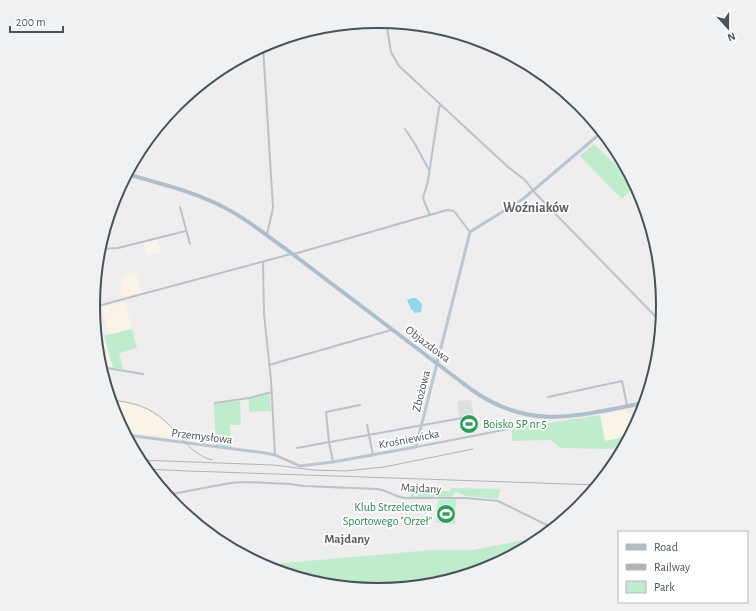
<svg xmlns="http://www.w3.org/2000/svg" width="756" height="611" font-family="'Alegreya Sans',sans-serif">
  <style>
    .commercial { fill: #faf3e7 }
    .education { fill: #e1dedf }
    .green { fill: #beeccc }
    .water { fill: #8ddae6 }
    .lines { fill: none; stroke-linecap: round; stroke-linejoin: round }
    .street { stroke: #bac3ca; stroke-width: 2 }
    .secondary { stroke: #bac5ce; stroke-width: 3 }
    .primary { stroke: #aebfcb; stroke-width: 4 }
    .rail { stroke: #b0b3b7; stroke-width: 1 }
    .labels { text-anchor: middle; stroke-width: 3.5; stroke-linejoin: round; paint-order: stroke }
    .street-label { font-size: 12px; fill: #47525a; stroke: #fff }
    .leisure-label { font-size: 12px; fill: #27864d; stroke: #fff; text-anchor: start }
    .neighbourhood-label { font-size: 13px; font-weight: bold; fill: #5a5e62; stroke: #fff }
    .quarter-label { font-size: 14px; font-weight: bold; fill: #5a5e62; stroke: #fff }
    .rim { fill: none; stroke: #47525a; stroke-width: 2 }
  </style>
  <rect width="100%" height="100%" fill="#f0edee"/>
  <path class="commercial" d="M157,239L161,252L147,255L143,243Z
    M136,272L141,292L122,297L121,276Z
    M125,302L132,329L110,335L102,308Z
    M104,336L113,368L101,366L99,361L97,338Z
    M117,401L135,405L151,412L167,424L180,439L125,432L114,412H116Z
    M627,410V414H629L632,432L629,436L605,441L600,415Z"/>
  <path class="education" d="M471,400L476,432L464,434L457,403L459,402V401Z"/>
  <path class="green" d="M594,144L633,181L635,186L622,199L580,156Z
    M132,329L137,348L119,353L123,369L113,368L104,336Z
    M270,394L271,411L249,412V399Z
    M240,401L241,425H230L231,447L216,445L214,404Z
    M600,415L605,441L629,436L623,448L606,449L561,448L550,440L512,441V430L542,424Z
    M436,487V494L434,497H410L414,488L430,489Z
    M451,488L500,489L498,499L466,496L456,492L450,497H436L438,491H451Z
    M456,499L455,524L436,523L438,500Z
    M524,540L530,541L533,544L487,568L433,585L378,590L322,584L269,568L262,565L432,550H473Z"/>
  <path class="water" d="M412,298H416L422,304L421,312L415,313L411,309L407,300Z"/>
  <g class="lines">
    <path class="street" d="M386,22L391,52L399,66L508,167L525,180L536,194L661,322
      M263,46L273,208L267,234
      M405,129L415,144L429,170
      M180,207L190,244
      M430,215L424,201L423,198L428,181L439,108L440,106
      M99,249L118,248L186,231
      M294,254L447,210L454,211L470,232
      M263,262L264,314L271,380L275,455
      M94,307L291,254
      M269,365L391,330
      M101,367L143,374
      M548,397L622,381L627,405
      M215,403L249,398L272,392
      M367,425L373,455
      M416,447L540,423L543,422L546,417
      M297,448L462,418
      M333,462L329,442L326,412L360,405
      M167,495L230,483L246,482L290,484L304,486L377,489C387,490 395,497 405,498H465L498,501L553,528"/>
    <path class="secondary" d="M126,435L265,453L275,455L300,466L333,462L416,447L470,232L523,199L602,132"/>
    <path class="primary" d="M127,174C161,184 196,192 227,209C247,219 264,234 283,247
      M282,246L472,390C532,432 578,415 644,403"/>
    <path class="rail" d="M111,400C131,402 149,406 165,421C181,435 190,454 212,460
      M139,460L274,465L313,470L345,471L384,467L473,449
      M146,469L188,471L597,485"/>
  </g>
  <defs>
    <g id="stadium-disc" transform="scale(1)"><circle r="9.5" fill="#2e9e5b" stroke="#fff"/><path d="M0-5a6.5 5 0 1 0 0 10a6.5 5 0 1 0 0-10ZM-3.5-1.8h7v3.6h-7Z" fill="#fff"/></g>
  </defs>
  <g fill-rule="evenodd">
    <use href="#stadium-disc" x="469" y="424"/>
    <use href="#stadium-disc" x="446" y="514"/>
  </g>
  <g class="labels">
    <g class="street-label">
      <text transform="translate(428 344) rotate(37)" y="4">Objazdowa</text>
      <text transform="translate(421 391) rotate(-76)" y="4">Zbożowa</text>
      <text transform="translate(202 436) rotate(7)" y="4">Przemysłowa</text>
      <text transform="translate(409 439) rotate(-11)" y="4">Krośniewicka</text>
      <text transform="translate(421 488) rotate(3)" y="4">Majdany</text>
    </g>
    <g class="leisure-label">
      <text x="483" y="428">Boisko SP nr 5</text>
      <text x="432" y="511" text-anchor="end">Klub Strzelectwa<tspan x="432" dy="14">Sportowego "Orzeł"</tspan></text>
    </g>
    <g class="neighbourhood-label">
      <text x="347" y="543">Majdany</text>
    </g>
    <g class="quarter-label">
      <text x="536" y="212">Woźniaków</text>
    </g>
  </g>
  <path d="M0 0H756V611H0ZM377 28H379A277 277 0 0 1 656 305V306A277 277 0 0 1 379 583H377A277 277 0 0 1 100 306V305A277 277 0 0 1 377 28Z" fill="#f0f1f2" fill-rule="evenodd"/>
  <path class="rim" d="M377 28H379A277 277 0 0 1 656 305V306A277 277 0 0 1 379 583H377A277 277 0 0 1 100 306V305A277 277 0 0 1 377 28Z"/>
  <rect x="618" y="531" width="130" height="72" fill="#ffffff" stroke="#b5babd"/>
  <rect x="626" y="544" width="20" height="6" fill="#aebfcb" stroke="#b5babd"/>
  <text x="654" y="551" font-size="12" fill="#47525a">Road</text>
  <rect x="626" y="564" width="20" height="6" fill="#b0b3b7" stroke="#b5babd"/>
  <text x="654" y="571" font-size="12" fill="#47525a">Railway</text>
  <rect x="626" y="581" width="20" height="12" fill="#beeccc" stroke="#b5babd"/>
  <text x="654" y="591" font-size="12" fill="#47525a">Park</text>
  <g transform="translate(728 28) rotate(159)" stroke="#ffffff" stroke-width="3" paint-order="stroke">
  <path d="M0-3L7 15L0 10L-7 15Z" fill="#47525a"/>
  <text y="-6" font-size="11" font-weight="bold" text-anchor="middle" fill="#47525a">N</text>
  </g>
  <path d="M10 26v6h53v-6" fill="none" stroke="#47525a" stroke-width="2"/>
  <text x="16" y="26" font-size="12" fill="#47525a" stroke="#ffffff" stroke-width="3" paint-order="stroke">200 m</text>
</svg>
